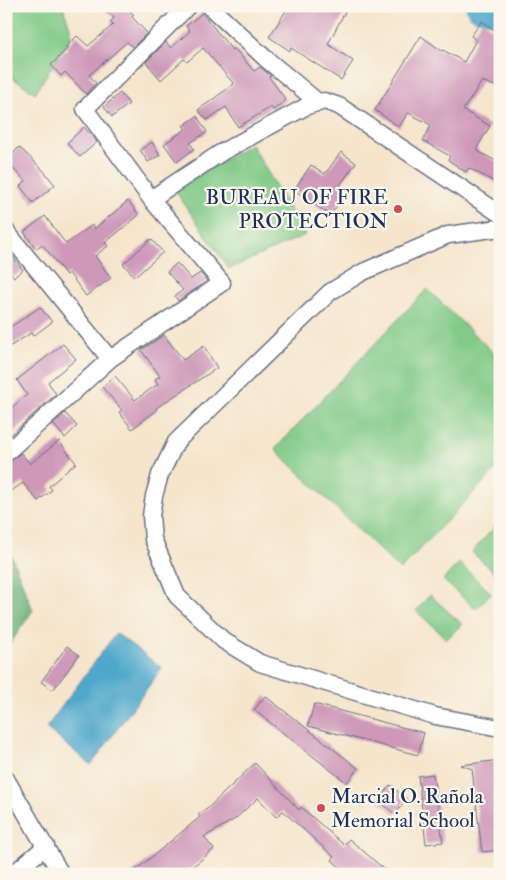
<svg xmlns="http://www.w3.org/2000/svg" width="506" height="880" font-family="'IM FELL Double Pica',serif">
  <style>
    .green { fill: #81ca87; stroke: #4e7c72 }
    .forest { fill: #68ae74; stroke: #426e69 }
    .water { fill: #4fa8cc; stroke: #356c95 }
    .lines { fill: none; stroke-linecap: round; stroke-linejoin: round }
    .river { stroke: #4fa8cc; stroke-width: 29 }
    .building { fill: #ce98b9 }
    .street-casing { stroke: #676f84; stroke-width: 19 }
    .street { stroke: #fff; stroke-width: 16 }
    .poi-dot { fill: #d1495b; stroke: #fbf7ec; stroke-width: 2 }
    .labels { text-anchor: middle; stroke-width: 4.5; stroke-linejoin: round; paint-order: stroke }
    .poi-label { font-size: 21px; fill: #1b2f5e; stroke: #fbf7ec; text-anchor: end }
  </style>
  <rect width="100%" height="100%" fill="#fbf7ec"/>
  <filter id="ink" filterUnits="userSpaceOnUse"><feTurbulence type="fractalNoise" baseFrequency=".02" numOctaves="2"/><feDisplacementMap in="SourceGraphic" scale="10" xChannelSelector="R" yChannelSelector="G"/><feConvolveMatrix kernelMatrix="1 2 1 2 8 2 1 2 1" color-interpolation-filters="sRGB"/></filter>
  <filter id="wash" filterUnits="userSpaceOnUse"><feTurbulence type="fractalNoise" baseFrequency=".0096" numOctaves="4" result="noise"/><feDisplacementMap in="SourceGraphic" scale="20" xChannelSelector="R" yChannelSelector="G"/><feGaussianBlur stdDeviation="1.12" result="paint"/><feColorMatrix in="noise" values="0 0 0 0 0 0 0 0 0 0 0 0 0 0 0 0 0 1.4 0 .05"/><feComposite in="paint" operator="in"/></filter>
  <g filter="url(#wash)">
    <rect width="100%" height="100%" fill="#f5e5cc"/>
    <path class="green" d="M6,6H63L72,35L35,93L6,73Z
      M251,144L305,235L229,269L174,189Z
      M427,289L500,359V465L400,570L275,449Z
      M500,521V578L472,552Z
      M459,563L491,593L476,609L443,580Z
      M430,595L462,624L447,639L416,611Z"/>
    <path class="forest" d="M6,542L33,610L6,650Z"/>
    <path class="water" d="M116,633L162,668L91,765L46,728Z"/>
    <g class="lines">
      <path class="river" d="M480,6L500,11"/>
    </g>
    <g id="blocks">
      <path class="building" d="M101,6H125L134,15L132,17L147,33L133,47L127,42L89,75L96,83L86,94L65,72L61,76L51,65L68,48L66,47L77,36L88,46L113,25L110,22L114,18Z
        M289,6H348L328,44L353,61L341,80L291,48L290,51L269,37Z
        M202,13L232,50L234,48L254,71L260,67L271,76L269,77L286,100L273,110L271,107L238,127L226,107L207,120L198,110L234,84L203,48L187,62L184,59L161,80L146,62L166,42L171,48L190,31L186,26Z
        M482,21L500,34V88L482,81L463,110L490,126L477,148L479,152L500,163V185L469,168L466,172L448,160L450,156L423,141L431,125L408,113L399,127L375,110L421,36L442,51L443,50L464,62L476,40L471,36Z
        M120,93L129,104L112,117L104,107Z
        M197,116L207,132L190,143L194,149L177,162L164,144L186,129L183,126Z
        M84,127L97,142L80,157L67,143Z
        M152,142L160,155L148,162L140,150Z
        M19,147L42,169L55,185L33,203L20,186L26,181L6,162Z
        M341,152L356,163L340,185L348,192L330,215L294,190L311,165L325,174Z
        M128,201L139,215L105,243L108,246L95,256L111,278L86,296L69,273L66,275L42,244L36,249L24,232L45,216L66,244L92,225L94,229Z
        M151,239L163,252L135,277L123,264Z
        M6,247L23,270L14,277L6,268Z
        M177,263L191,279L200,273L207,281L178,301L175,296L183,290L167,272Z
        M40,307L52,322L33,336L31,333L6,349V330Z
        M164,335L183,360L204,346L217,368L156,408L157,410L132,429L119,412L122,410L102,387L115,376L135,400L158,384L155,379L160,376L141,350Z
        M63,344L76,359L48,382L56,394L6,439V412L27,395L17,380Z
        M65,413L77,426L65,438L53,424Z
        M59,441L76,463L49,486L52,490L38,501L23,483L6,494V463L21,453L30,464Z
        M67,646L79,655L53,690L41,682Z
        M265,696L358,768L347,783L254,710Z
        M314,704L424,733L418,755L308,726Z
        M500,760V850L482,852L472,769L461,765Z
        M255,763L299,810L301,807L344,845L349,839L390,874H347L332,860L334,857L283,811L276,817L258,798L235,819L204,837L214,849L184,874H131L200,817L198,814L207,809Z
        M433,774L443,842L426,844L418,776Z
        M390,785L407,799L395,814L378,800Z"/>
    </g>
  </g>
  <g filter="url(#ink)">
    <use href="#blocks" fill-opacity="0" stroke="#676f84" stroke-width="1"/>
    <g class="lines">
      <g class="street-casing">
        <path id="street" d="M209,6L265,58L319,103
          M151,199L222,152L307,106L324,101L339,106L500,214
          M500,228L448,235L363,272L330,292L176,442L160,475L154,496L151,516L153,539L177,596L224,641L260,663L435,716L500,728
          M6,231L110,359
          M6,453L110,359L222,283L151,199L85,109L188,6
          M6,779L61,874
          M13,874L46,846"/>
      </g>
      <use href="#street" class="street"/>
    </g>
  </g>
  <g class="poi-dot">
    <circle cx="398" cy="209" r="5"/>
    <circle cx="321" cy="808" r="5"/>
  </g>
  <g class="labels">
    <g class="poi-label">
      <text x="388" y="204">BUREAU OF FIRE<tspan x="388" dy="24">PROTECTION</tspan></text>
      <text x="331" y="803" text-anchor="start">Marcial O. Rañola<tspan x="331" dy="24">Memorial School</tspan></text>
    </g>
  </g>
  <rect width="506" height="880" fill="none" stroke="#fbf7ec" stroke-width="25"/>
</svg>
